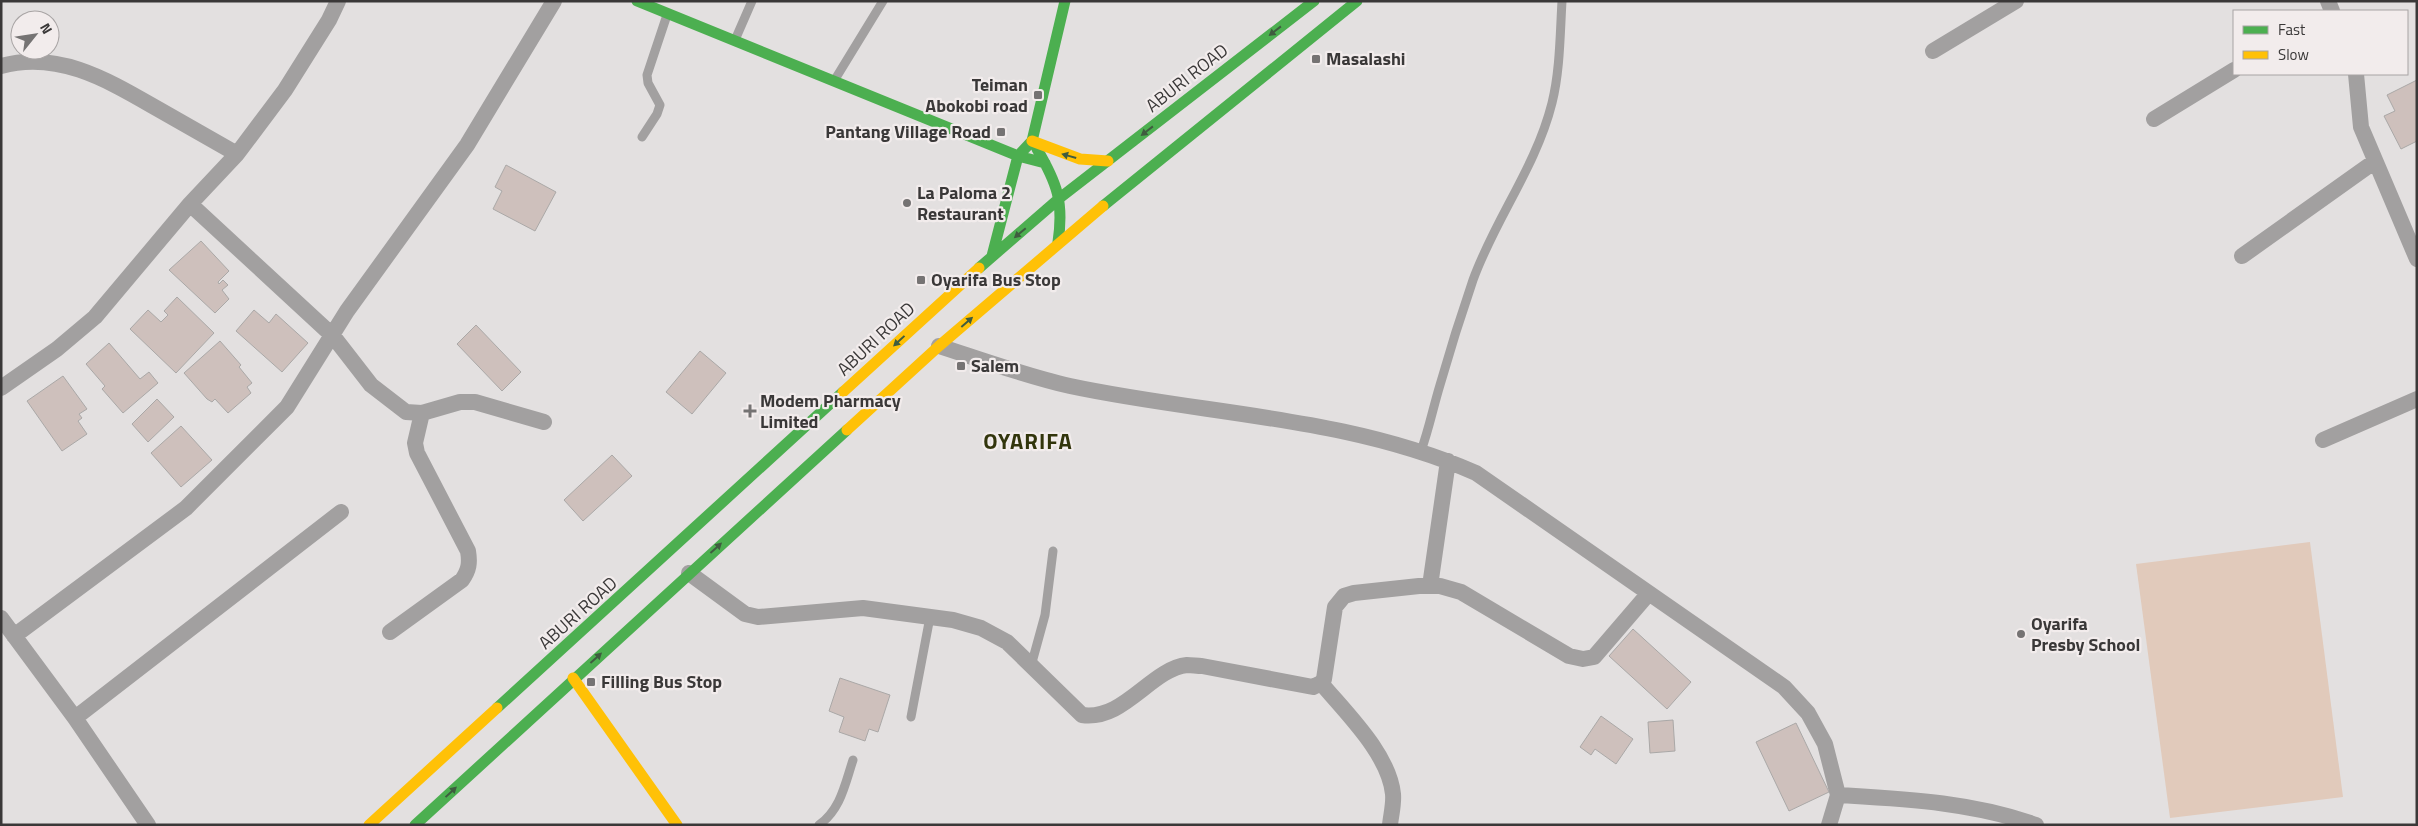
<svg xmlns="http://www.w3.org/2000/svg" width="2418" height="826" font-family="'Titillium Web',sans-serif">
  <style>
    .green { fill: #e1cabb }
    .building { fill: #cec0bc; stroke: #aaa8a7 }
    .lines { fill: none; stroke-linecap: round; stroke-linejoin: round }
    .lane { stroke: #a2a0a0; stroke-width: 9 }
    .street { stroke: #a2a0a0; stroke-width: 16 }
    .fast { stroke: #4caf50; stroke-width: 11 }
    .slow { stroke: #ffc107; stroke-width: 11 }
    .oneway { fill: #3f5c3f }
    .poi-dot { fill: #757373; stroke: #f2ecec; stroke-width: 2 }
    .labels { text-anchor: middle; stroke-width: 4.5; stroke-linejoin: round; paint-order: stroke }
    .poi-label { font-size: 18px; font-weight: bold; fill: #3a3838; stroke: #f2ecec; text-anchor: start }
    .street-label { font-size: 18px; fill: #3a3838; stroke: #f2ecec }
    .district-label { font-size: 22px; font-weight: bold; letter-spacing: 1px; fill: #32350c; stroke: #f2ecec }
  </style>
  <rect width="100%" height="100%" fill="#e3e0e0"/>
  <path class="green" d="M2310,542L2343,797L2170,818L2136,564Z"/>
  <path class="building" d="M2417,80V141L2401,149L2384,116L2395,111L2387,95Z
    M506,165L556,192L535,231L493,209L502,191L495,187Z
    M201,241L229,271L218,282L219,284L223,280L228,285L222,290L229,299L215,313L169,270Z
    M177,297L214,333L176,373L130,329L148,310L161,322L168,315L164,311Z
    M254,310L269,323L276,314L308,343L282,372L236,331Z
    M476,325L521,372L502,391L457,344Z
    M220,341L241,365L239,367L252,383L247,387L251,393L228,413L215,399L212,402L207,399L184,373Z
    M109,343L140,379L149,372L158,383L123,413L102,389L105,386L86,364Z
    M700,351L726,373L692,414L666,392Z
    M63,376L87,409L79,414L82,418L78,421L87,434L62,451L27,401Z
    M157,399L174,417L148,442L132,424Z
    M181,426L212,460L181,487L151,453Z
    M612,455L632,476L583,521L564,500Z
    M1633,629L1691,682L1667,709L1609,656Z
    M840,678L890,695L878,732L869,729L865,741L839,732L844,717L829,711Z
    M1601,716L1633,739L1616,764L1595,749L1591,755L1580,747Z
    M1673,720L1675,751L1650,753L1648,722Z
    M1796,723L1829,792L1789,811L1756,742Z"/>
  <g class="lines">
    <path class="lane" d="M735,40L752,1
      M834,81L883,1
      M642,137L657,114L660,105L648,83L647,75L667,15
      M1421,451C1429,429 1433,408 1440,385C1450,350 1461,315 1473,280C1495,219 1536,167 1552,103C1560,71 1560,35 1562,1
      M1031,666L1045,615L1053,551
      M911,717L930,617
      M819,825C841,809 845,784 853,760"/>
    <path class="street" d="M2328,1L2332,11
      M1933,51L2016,1
      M1,66C59,50 109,81 158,109C184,124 211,139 237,154
      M2356,74L2361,127L2417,259
      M2154,119L2234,70
      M190,204L333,336L371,385L406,412L422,413L460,402H475L544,422
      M2242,256L2374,162
      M939,346C982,360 1026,376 1070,386C1206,415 1347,416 1476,473L1784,687L1808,713L1825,744L1838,795L1829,825
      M1,388L57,349L95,317L190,204L237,154L285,90L329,20L338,1
      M2323,440L2417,399
      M689,573L745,614L758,617L863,608L953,620L981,628L1007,642L1082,715C1124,721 1151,669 1187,665C1192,665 1197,666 1202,666L1313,687L1321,683L1324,679L1335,607L1344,596L1354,593L1419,586H1440L1461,592L1569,656L1583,659L1594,657L1649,593
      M1430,586L1448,461
      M1,618L75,718L148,825
      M390,632L462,580C469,570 470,563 468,551L417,453L415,443L422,413
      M14,636L186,508L287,407L347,311L467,145L554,1
      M1321,683C1346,713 1389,754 1393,794C1394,804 1391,815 1390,825
      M75,718L341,512
      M1838,795C1905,799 1972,802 2036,825"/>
    <path class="fast" d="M637,1L1018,156L1045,163
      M1037,149C1057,183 1064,202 1058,242
      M1103,206L1357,1
      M992,256L1018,156L1032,141L1065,1
      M979,268L1061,197L1314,1
      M497,708L843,392
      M415,825L847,430"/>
    <path class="slow" d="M1032,141L1080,159L1108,161
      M843,392L979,268
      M847,430L939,346L1103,206
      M573,678L677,825
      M369,825L497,708"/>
  </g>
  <defs><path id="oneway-solid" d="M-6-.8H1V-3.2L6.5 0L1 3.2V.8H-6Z" transform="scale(1.25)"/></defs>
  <g class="oneway">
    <use href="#oneway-solid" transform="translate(1275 31) rotate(142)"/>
    <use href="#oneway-solid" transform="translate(1147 131) rotate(142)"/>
    <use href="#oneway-solid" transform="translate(1069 156) rotate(-164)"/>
    <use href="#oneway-solid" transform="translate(1020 233) rotate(140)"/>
    <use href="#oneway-solid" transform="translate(967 322) rotate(-41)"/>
    <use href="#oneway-solid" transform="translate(899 341) rotate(137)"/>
    <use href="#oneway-solid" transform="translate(716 548) rotate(-42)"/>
    <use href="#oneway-solid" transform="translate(596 658) rotate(-42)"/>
    <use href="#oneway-solid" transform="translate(451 792) rotate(-43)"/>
  </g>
  <g class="poi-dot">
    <rect x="1311" y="54" width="10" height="10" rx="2.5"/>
    <rect x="1033" y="90" width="10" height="10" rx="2.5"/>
    <rect x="996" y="127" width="10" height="10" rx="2.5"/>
    <circle cx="907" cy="203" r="5"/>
    <rect x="916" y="275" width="10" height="10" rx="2.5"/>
    <rect x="956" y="361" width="10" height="10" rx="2.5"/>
    <path d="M747.5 403.5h5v5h5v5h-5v5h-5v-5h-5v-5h5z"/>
    <circle cx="2021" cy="634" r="5"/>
    <rect x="586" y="677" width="10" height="10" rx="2.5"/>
  </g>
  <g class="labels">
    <g class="poi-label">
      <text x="1326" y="65">Masalashi</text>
      <text x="1028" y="91" text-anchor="end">Teiman<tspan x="1028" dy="21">Abokobi road</tspan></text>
      <text x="991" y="138" text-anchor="end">Pantang Village Road</text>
      <text x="917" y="199">La Paloma 2<tspan x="917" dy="21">Restaurant</tspan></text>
      <text x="931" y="286">Oyarifa Bus Stop</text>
      <text x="971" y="372">Salem</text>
      <text x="760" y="407">Modem Pharmacy<tspan x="760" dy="21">Limited</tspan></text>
      <text x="2031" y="630">Oyarifa<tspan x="2031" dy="21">Presby School</tspan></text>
      <text x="601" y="688">Filling Bus Stop</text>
    </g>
    <g class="street-label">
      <text transform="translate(1187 78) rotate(-38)" y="6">ABURI ROAD</text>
      <text transform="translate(876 339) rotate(-43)" y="6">ABURI ROAD</text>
      <text transform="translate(578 613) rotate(-42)" y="6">ABURI ROAD</text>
    </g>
    <g class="district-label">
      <text x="1028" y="449">OYARIFA</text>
    </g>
  </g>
  <rect width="2418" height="826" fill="none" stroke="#3a3838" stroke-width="5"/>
  <rect x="2233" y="10" width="175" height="65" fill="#f2ecec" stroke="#a8a4a4"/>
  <rect x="2243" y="26" width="25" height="8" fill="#4caf50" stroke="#a8a4a4"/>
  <text x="2278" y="35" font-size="15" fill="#3a3838">Fast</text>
  <rect x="2243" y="51" width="25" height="8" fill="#ffc107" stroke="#a8a4a4"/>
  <text x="2278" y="60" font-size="15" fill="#3a3838">Slow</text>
  <g transform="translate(35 35) rotate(60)"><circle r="24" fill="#f2ecec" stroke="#a8a4a4"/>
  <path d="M0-4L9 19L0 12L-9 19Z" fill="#757373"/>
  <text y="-8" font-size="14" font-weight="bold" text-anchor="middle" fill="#3a3838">N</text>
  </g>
</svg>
